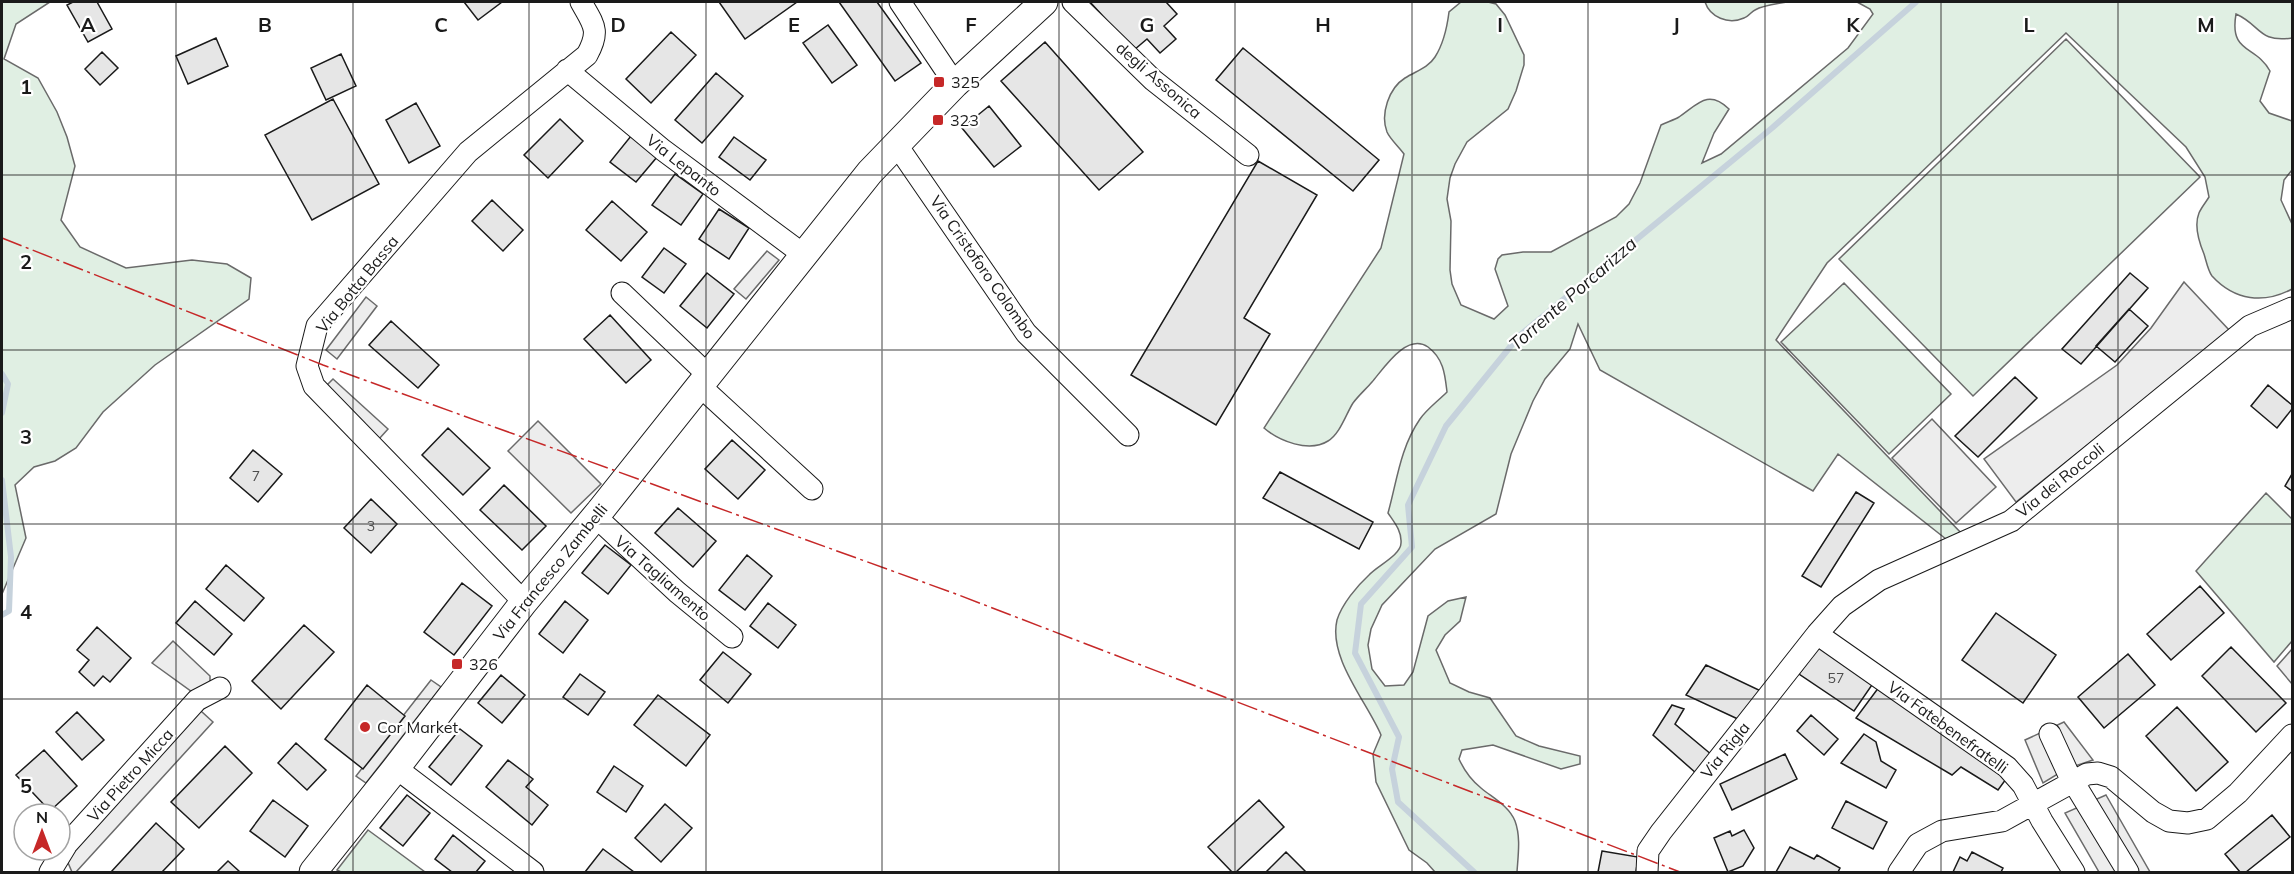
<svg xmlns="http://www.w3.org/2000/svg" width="2294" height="874" font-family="Mulish,sans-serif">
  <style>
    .green { fill: #e0efe3; stroke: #6a6a6a; stroke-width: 1.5 }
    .parking { fill: #ededed; stroke: #6a6a6a; stroke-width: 1.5 }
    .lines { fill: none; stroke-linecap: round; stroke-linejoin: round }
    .stream { stroke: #c6d2dc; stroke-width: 6 }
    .building { fill: #e6e6e6; stroke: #1a1a1a; stroke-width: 1.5 }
    .minor-casing { stroke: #1a1a1a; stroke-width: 23 }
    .major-casing { stroke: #1a1a1a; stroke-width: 29 }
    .minor { stroke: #fff; stroke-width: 21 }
    .major { stroke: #fff; stroke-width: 27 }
    .power { stroke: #c62828; stroke-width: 1.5; stroke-dasharray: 21 4.5 3 4.5; stroke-linecap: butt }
    .grid { fill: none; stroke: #1a1a1a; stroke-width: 1.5; stroke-opacity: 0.55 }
    .poi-dot { fill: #c62828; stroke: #fff; stroke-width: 2 }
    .labels { text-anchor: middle; stroke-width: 4.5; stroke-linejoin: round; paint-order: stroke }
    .number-label { font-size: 14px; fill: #4d4d4d }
    .street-label { font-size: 16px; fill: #1a1a1a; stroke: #fff }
    .poi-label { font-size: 16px; fill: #1a1a1a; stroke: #fff; text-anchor: start }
    .water-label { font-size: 18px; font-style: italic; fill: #1a1a1a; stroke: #fff }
    .grid-label { font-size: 20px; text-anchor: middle; font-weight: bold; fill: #1a1a1a; stroke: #fff; stroke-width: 4.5; stroke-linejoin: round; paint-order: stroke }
  </style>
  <rect width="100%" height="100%" fill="#fff"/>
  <path class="green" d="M2,2H50L16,24L4,59L38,78L57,112L67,137L75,166L61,220L80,247L126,268L192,260L227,264L251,278L249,299L155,365L103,412L76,448L55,461L34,467L15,485L26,538L2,594Z
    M1461,2H1488L1496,4L1505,15L1524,55V65L1516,91L1508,109L1467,142L1455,164L1450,178L1447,199L1451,221L1450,270L1452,284L1461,305L1494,319L1508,306L1495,269L1498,259L1502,255L1523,252H1551L1616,217L1629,204L1640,183L1661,125C1667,122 1674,120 1679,117C1698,104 1708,89 1729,109L1714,133L1702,163L1721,154L1848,48L1873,14L1870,9L1857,2H2292V38C2258,43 2261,25 2236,14C2229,54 2256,45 2270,71L2260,101L2269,113L2292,121V170L2284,180L2281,200L2292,224V289C2264,304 2235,301 2212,276C2208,271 2206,260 2204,254C2199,242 2194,225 2199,213C2201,208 2206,202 2209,197L2205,177L2186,147L2066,33L1827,263L1776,340L1962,534L1946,539L1838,454L1813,491L1600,370L1578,324L1570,349L1545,379L1533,401L1511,454L1496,514L1435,549L1382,605L1371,629L1368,645L1372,669L1385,686L1404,685L1413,672L1428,616L1448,601L1466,597L1460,621L1445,635L1436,650L1450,683L1469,692L1490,698L1516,736L1539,746L1580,756V764L1561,769L1493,745L1462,750L1459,759C1464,770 1471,780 1481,788C1493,798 1509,806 1515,821C1521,837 1518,856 1517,872H1435L1427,863L1409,850L1376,782L1373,754L1381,735C1367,702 1328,658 1337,620C1342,604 1357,586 1369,575C1377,566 1401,555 1401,543C1402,531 1394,522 1388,513C1397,481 1400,448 1420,419C1427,409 1438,401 1447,392C1445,375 1444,359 1428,347C1407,332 1384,368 1372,382C1366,389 1359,395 1353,403C1346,414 1340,434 1328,441C1309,453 1279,441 1264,428L1381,248L1404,154C1399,147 1390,139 1387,132C1380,114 1389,88 1405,78C1416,71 1428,68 1435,57C1444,43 1447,28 1449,12Z
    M1705,2H1787C1777,4 1764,5 1755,10C1751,12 1748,17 1744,18C1728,25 1710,17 1705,2Z
    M2066,39L2200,177L1973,396L1839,259Z
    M1844,283L1951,394L1889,454L1781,342Z
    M2266,493L2292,519V641L2274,662L2196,571Z
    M368,830L425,872H341L337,870Z"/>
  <path class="parking" d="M767,251L779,260L746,299L734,289Z
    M2184,282L2230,331L2016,502L1984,459L2117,365L2151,328Z
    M366,297L377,306L337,359L326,350Z
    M333,379L388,429L379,439L323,389Z
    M1932,419L1996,487L1956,523L1892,458Z
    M538,421L601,484L571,513L508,451Z
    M173,641L210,676V704L201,711L213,722L76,872H72L66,858L192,692L152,663Z
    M2292,649V684L2277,666Z
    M431,680L441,687L366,783L356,776Z
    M2064,722L2093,760L2066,769L2043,783L2025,740Z
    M2106,795L2150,872H2099L2065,813Z"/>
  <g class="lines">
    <path class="stream" d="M2,374L8,384L2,413
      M2,480L11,557L9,611L2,615
      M1474,872L1398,802L1392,769L1399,737L1355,653L1361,604L1412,547L1408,505L1446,426L1519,336L1772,128L1916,2"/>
  </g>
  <path class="building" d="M73,2H97L112,29L88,42L67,5Z
    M464,2H502L478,20Z
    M719,2H797L745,39Z
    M839,2H877L921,63L895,81Z
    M1090,2H1166L1177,14L1164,26L1176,39L1160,53L1147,39L1134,50Z
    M828,25L857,65L832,83L803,43Z
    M671,32L696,55L651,103L626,79Z
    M216,38L228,66L188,84L176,56Z
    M1045,42L1143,152L1099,190L1001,81Z
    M1243,48L1379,160L1353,191L1216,80Z
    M102,52L118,68L100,85L85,69Z
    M341,54L356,86L326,100L311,68Z
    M716,73L743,96L702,143L675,120Z
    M333,99L379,184L312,220L265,135Z
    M416,103L440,146L409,163L386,120Z
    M989,106L1021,146L994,167L962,128Z
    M560,119L583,141L548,178L524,155Z
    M631,136L657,157L636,182L610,162Z
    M734,137L766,160L750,180L719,157Z
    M1258,161L1317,195L1244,318L1270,334L1216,425L1131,375Z
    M675,174L703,194L681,225L652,205Z
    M492,200L523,230L503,251L472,221Z
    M612,201L647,232L621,261L586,230Z
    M719,209L749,228L729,259L699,239Z
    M664,248L686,264L664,293L642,277Z
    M707,273L734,294L707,328L680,306Z
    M2130,273L2148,288L2081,364L2062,349Z
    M2129,309L2148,326L2115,362L2096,346Z
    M610,315L651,360L626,383L584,339Z
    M391,321L439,365L418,388L369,345Z
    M2015,377L2037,398L1978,457L1955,436Z
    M2268,385L2292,405V409L2277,428L2251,406Z
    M448,428L490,468L463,495L422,455Z
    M732,440L765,470L738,499L705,469Z
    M253,450L282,474L258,502L230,478Z
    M1280,472L1373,522L1359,549L1263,498Z
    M2292,474V491L2285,486Z
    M504,485L546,526L522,550L480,510Z
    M1856,492L1874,503L1821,587L1802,576Z
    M371,499L397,524L371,553L344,528Z
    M678,508L716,541L693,567L655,533Z
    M605,545L631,565L608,594L582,573Z
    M747,555L772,576L745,610L719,590Z
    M226,565L264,598L244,621L206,589Z
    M462,583L492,606L454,655L424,632Z
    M2200,586L2224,613L2171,660L2147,634Z
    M195,601L232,634L214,655L176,623Z
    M565,601L588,620L563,653L539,634Z
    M768,603L796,625L778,648L750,626Z
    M1996,613L2056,655L2023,703L1962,660Z
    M304,625L334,652L281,709L252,681Z
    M97,627L131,658L110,682L103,676L94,686L79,672L89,660L77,650Z
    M1819,645L1874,682L1854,711L1799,674Z
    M2231,647L2286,703L2256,732L2202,676Z
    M723,652L751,674L728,703L700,680Z
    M2128,654L2155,685L2104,728L2078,697Z
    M1706,665L1763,692L1740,720L1686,695Z
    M580,674L605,692L588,715L563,697Z
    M501,675L525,695L502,723L478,703Z
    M367,685L405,716L363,769L325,739Z
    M1879,687L2009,775L1998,790L1961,767L1952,775L1856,718Z
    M658,695L710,735L686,766L634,725Z
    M1672,705L1684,709L1675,724L1712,755L1697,774L1653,735Z
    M2177,707L2228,762L2196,791L2146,736Z
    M77,712L104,740L82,760L56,732Z
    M1811,715L1838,739L1824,755L1797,731Z
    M460,729L482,746L451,785L429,767Z
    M1864,734L1876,742L1881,761L1896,770L1886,788L1841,763Z
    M296,743L326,770L307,790L278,763Z
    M225,746L252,773L199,828L171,802Z
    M44,750L77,786L50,811L16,775Z
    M1785,754L1797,779L1732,810L1720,784Z
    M508,760L533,779L526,787L548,805L532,825L486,787Z
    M614,766L643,786L626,812L597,792Z
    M407,795L430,813L403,846L380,828Z
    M273,800L308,826L285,857L250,831Z
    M1259,800L1284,827L1236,872H1232L1208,847Z
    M1846,801L1887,822L1873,849L1832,828Z
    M665,804L692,828L661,862L635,838Z
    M2272,815L2290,837L2246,872H2240L2225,854Z
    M156,823L184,849L162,872H111Z
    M1744,830L1754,848L1743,866L1728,872L1714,838L1730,831L1732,836Z
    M453,835L485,861L476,872H452L435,859Z
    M1790,847L1814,859L1817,855L1840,868L1838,872H1776Z
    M603,849L634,872H585Z
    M1602,851L1638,857L1636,872H1598Z
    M1286,852L1306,872H1266Z
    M1972,852L2003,868L2001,872H1953L1960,857L1967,861Z
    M228,861L240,872H217Z"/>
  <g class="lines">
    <g class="minor-casing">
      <path id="minor" d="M900,2L955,84
        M1073,2L1153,80L1248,155
        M567,70L663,150L804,255
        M896,144L1026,333L1128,435
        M622,293L708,375
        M700,386L812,489
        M596,517L677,592L732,637
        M524,602L314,386L307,366L317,326L468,152L587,55C601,30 593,24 581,2
        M1817,634L2007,767L2023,785L2042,821L2074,872
        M2050,734L2068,773L2128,872
        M396,768L533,872
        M50,872L67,844L197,700L220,688
        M1647,872L1648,851L1661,832L1817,634L1842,606L1879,580L2011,521L2250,326L2292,308
        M1899,872L1918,844L1942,831L2002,821L2087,774L2098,773L2111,777L2153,812L2169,821L2188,823L2207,819L2238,793L2292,735"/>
    </g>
    <g class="major-casing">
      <path id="major" d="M313,872L396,768L524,602L600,511L870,172L955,84L1044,2"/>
    </g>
    <use href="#minor" class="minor"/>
    <use href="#major" class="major"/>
    <path class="power" d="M2,238L323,365L956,594L1680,872"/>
  </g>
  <path class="grid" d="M176,2V872M353,2V872M529,2V872M706,2V872M882,2V872M1059,2V872M1235,2V872M1412,2V872M1588,2V872M1765,2V872M1941,2V872M2118,2V872M2,175H2292M2,350H2292M2,524H2292M2,699H2292"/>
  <g class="poi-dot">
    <rect x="933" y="76" width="12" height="12" rx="3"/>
    <rect x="932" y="114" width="12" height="12" rx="3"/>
    <rect x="451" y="658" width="12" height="12" rx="3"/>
    <circle cx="365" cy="727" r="6"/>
  </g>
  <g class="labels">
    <g class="number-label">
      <text x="256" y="481">7</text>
      <text x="371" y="531">3</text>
      <text x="1836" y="683">57</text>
    </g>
    <g class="street-label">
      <text transform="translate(1159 80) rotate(41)" y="6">degli Assonica</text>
      <text transform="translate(684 165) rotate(38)" y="6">Via Lepanto</text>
      <text transform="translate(983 267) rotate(55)" y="6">Via Cristoforo Colombo</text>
      <text transform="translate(357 284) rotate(-51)" y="6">Via Botta Bassa</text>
      <text transform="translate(2060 480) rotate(-39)" y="6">Via dei Roccoli</text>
      <text transform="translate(550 572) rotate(-51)" y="6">Via Francesco Zambelli</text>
      <text transform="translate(663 578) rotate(41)" y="6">Via Tagliamento</text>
      <text transform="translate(1948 727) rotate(36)" y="6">Via Fatebenefratelli</text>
      <text transform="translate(1725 750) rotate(-51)" y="6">Via Rigla</text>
      <text transform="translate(130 775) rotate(-48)" y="6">Via Pietro Micca</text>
    </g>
    <g class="poi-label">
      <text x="951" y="88">325</text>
      <text x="950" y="126">323</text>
      <text x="469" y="670">326</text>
      <text x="377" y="733">Cor Market</text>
    </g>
    <g class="water-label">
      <text transform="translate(1573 294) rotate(-41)" y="6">Torrente Porcarizza</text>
    </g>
  </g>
  <g class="grid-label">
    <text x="88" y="32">A</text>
    <text x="265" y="32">B</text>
    <text x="441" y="32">C</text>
    <text x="618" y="32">D</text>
    <text x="794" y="32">E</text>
    <text x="971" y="32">F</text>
    <text x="1147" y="32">G</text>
    <text x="1323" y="32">H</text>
    <text x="1500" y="32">I</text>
    <text x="1676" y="32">J</text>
    <text x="1853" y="32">K</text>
    <text x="2029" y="32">L</text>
    <text x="2206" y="32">M</text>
    <text x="26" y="94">1</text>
    <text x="26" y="269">2</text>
    <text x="26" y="444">3</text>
    <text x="26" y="619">4</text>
    <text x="26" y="793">5</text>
  </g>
  <rect width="2294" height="874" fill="none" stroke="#1a1a1a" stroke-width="6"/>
  <g transform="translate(42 832)"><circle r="28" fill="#ffffff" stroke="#a3a3a3" stroke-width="1.5"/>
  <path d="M0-4.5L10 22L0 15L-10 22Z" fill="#c62828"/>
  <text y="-9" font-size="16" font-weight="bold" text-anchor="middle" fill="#1a1a1a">N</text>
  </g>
</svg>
